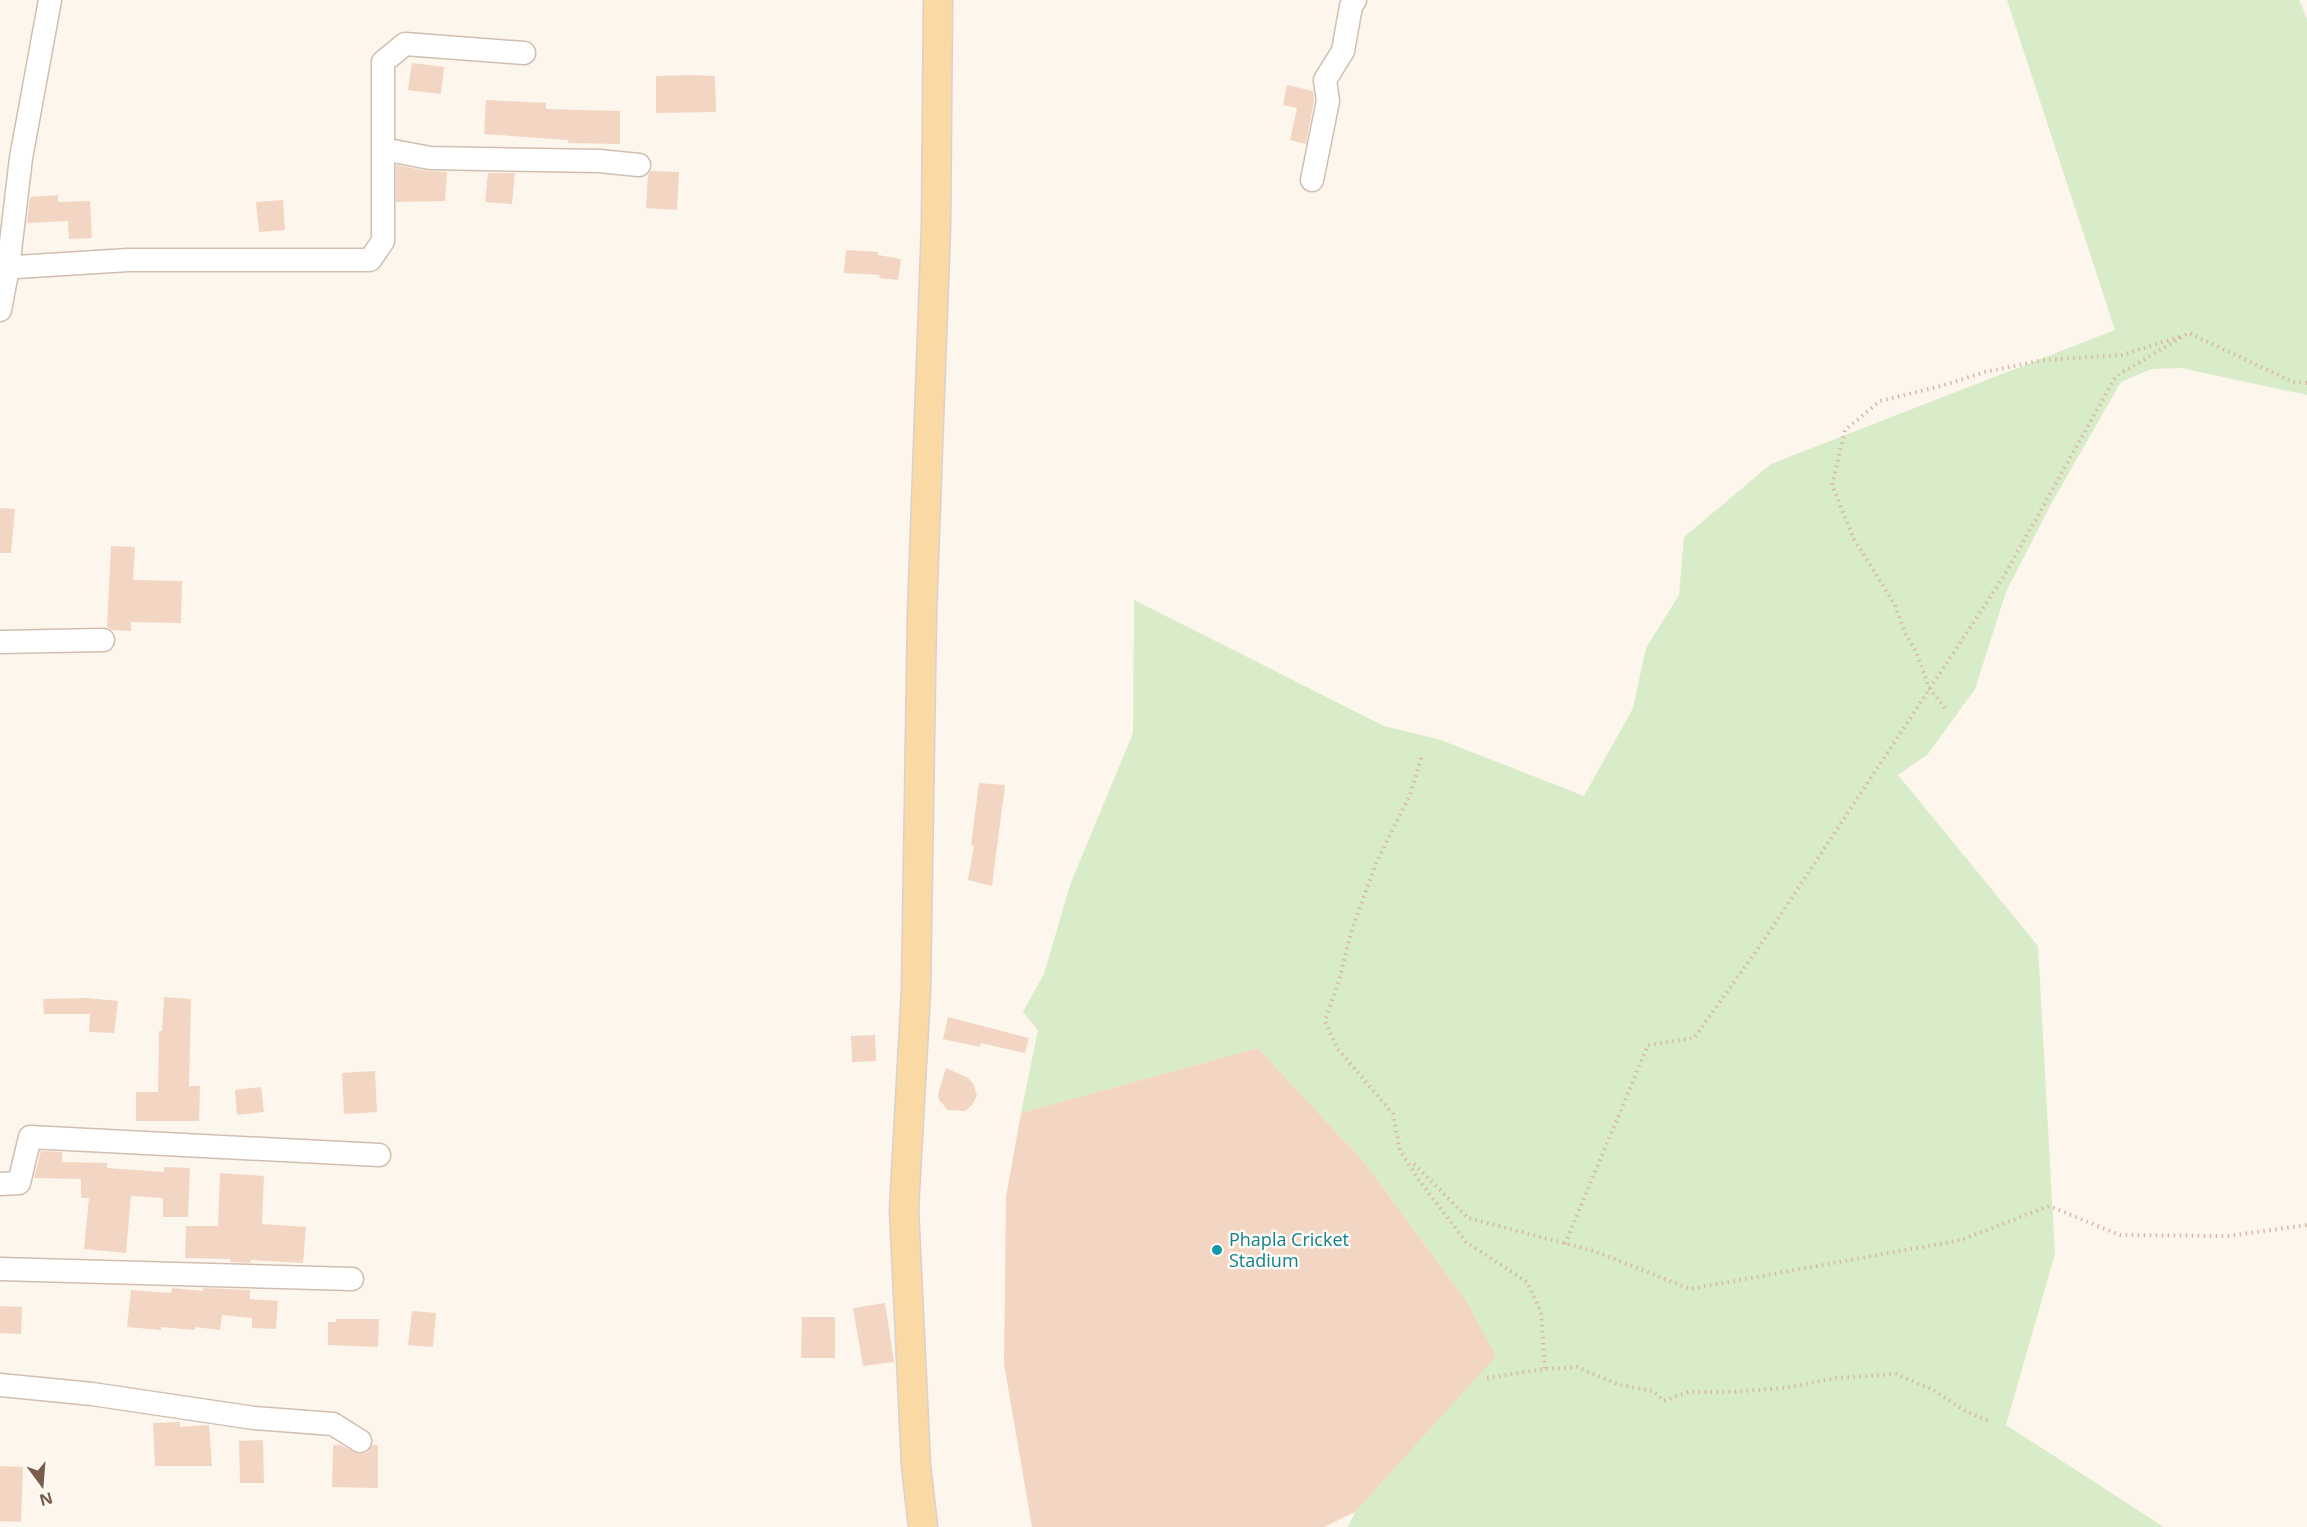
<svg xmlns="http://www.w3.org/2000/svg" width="2307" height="1527" font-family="'Open Sans',sans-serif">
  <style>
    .green { fill: #d8ecc9 }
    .building { fill: #f3d5c3 }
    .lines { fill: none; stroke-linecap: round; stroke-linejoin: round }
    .minor-casing { stroke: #d1beb0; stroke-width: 25 }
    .major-casing { stroke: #dad1cd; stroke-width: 31 }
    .path { stroke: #d9b8a5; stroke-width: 4; stroke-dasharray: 1.5 4.5; stroke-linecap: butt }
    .minor { stroke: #fff; stroke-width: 22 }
    .major { stroke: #fbd9a5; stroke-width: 28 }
    .culture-dot { fill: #0f9aa8; stroke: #fffaf3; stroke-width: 2 }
    .labels { text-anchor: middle; stroke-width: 5; stroke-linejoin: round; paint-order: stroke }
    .culture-label { font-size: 18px; fill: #0d838f; stroke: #fffaf3; text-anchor: start }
  </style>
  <rect width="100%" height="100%" fill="#fdf6ec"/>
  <path class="green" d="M2007,0H2299L2307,19V395L2181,368L2151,369L2121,382L2050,506L2006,592L1975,689L1928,754L1898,775L2038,946L2055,1254L2006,1425L2164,1527H1348L1355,1512L1495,1356L1467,1302L1364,1162L1258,1048L1021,1113L1038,1030L1023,1012L1044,974L1070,885L1133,733L1134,600L1384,726L1441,740L1584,796L1633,708L1646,648L1679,595L1684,537L1771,464L2115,330Z"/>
  <path class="building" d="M412,63L444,67L441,94L408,90Z
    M690,75L715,76L716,112L656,113V76Z
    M1287,85L1313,91L1314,101L1306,144L1290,140L1297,108L1283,105Z
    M486,100L546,103V109L620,111V144L568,143V140L484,134Z
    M396,165L428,171L447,172L445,201L396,202Z
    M651,171L679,172L677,210L646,208L648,175Z
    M488,173H515L512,204L485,202Z
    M58,195V202L90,201L92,238L69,239L68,221L27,223L30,197Z
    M283,200L285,230L259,232L256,202Z
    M846,250L878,252V255L901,259L898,280L879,278L880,275L844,273Z
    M0,508L15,509L11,553H0Z
    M111,546L135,547L133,580L182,581L181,623L131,622V631L112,630L107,627Z
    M979,783L1005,785L992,886L968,880L974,846L971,845Z
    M164,997L191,999L189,1086H200L199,1121H136V1092H158L159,1031H162Z
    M86,998L118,1001L114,1033L89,1032L90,1014H44L43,999Z
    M948,1017L1029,1038L1025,1053L981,1043L980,1047L943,1039Z
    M875,1035L876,1061L852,1062L851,1036Z
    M1258,1048L1364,1162L1467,1302L1496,1356L1355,1512L1324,1527H1032L1004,1364L1006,1197L1021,1113Z
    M946,1068L968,1078L974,1085L977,1096L972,1105L965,1111L948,1110L939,1100L938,1094Z
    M375,1071L377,1112L344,1114L342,1073Z
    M261,1087L264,1112L237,1115L235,1090Z
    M41,1151L62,1152V1162L107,1163V1168L164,1172V1167L190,1168L188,1217H163V1198L131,1196L126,1253L84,1249L89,1198H81V1179L34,1178Z
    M220,1173L264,1176L262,1224L306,1227L303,1263L251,1260V1263L230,1262V1259L185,1258L186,1226H218Z
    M172,1288L203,1291V1288L250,1290V1299L278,1301L276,1329L252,1328V1318L222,1315L220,1330L195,1327V1330L161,1327V1330L127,1327L131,1290L171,1293Z
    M885,1303L894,1362L863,1366L853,1308Z
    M0,1306L22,1307L21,1334L0,1333Z
    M412,1311L436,1313L433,1347L408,1345Z
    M802,1317H835V1358H801Z
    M336,1319H379L378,1347L328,1345V1322H336Z
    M180,1422V1427L209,1425L212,1466H155L153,1423Z
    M263,1440L264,1483H240L239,1441Z
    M333,1445H340L360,1454L367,1453L373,1445H378V1488L332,1487Z
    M0,1466L23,1467L21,1522L0,1521Z"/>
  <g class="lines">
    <g class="minor-casing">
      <path id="minor" d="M383,149L430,158L599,161L639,165
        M1312,180L1328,101L1325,80L1343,51L1351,6L1355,0
        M0,268L128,260H370L383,241V62L405,44L524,53
        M0,310L8,268L21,158L50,0
        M0,642L103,640
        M0,1184L19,1183L30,1137L379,1155
        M0,1269L352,1279
        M0,1385L92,1394L254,1418L333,1424L360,1441"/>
    </g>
    <g class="major-casing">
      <path id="major" d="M923,1527L916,1465L904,1209L916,991L922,614L936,225L938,0"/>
    </g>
    <path class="path" d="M1945,708L1929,688L1916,651L1905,633L1895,605L1854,539L1832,485L1845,430L1880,401L1941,386L1985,372L2043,360L2122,355L2182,336
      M1421,758L1410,795L1377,861L1352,929L1340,977L1325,1021L1337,1048L1393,1114L1400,1151L1419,1180L1466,1242L1527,1282L1541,1312L1545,1369
      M1414,1164L1468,1218L1594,1251L1690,1289L1961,1240L2049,1206L2120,1235L2228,1236L2307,1225
      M1565,1244L1648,1045L1694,1038L1762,943L2004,576L2116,376L2189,333L2293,382L2307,383
      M1487,1378L1545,1369L1577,1367L1620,1385L1653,1391L1664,1401L1688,1392H1730L1784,1388L1836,1378L1896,1374L1933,1390L1967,1412L1990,1421"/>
    <use href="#minor" class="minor"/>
    <use href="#major" class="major"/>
  </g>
  <circle class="culture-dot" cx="1217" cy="1250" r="6"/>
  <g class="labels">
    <g class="culture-label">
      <text x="1229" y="1246">Phapla Cricket<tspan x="1229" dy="21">Stadium</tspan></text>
    </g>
  </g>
  <g transform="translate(42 1485) rotate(164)" stroke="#fffaf3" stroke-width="4.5" paint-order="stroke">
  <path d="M0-4.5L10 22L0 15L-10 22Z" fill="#7a5c4d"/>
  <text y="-9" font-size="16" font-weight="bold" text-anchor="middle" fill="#7a5c4d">N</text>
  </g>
</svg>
